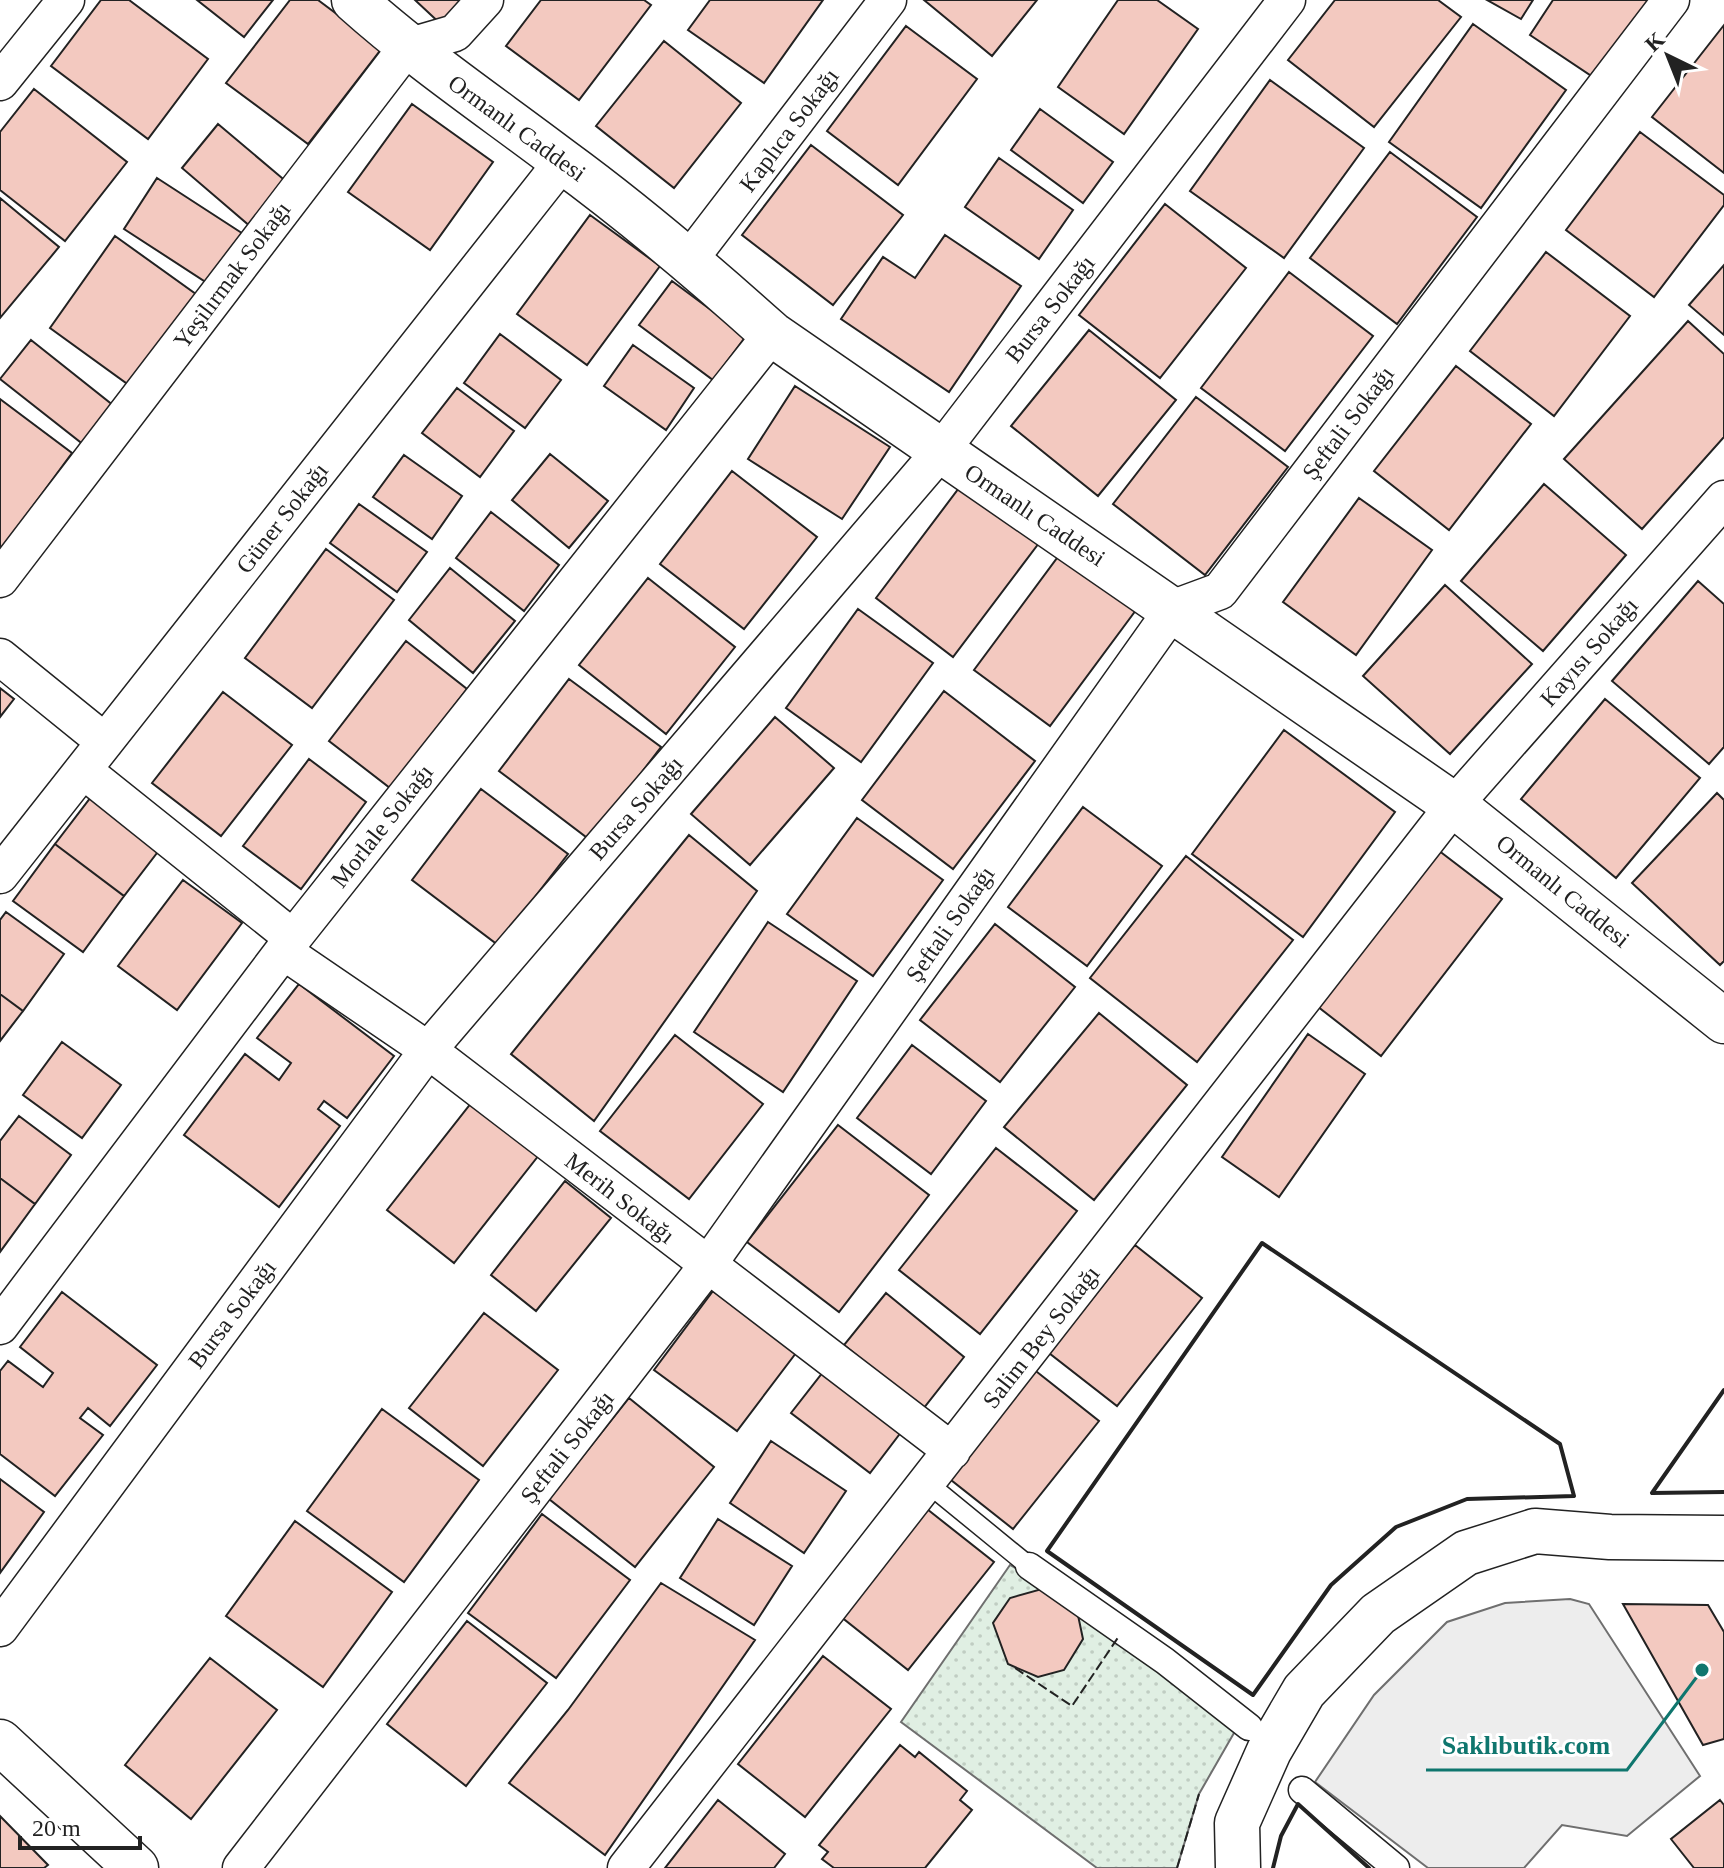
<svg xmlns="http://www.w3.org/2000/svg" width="1724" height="1868" font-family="'Times New Roman',serif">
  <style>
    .grass { fill: url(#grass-dots); stroke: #6f6f6f; stroke-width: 2 }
    .parking { fill: #ededed; stroke: #6f6f6f; stroke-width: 2 }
    .building { fill: #f3c9c0; stroke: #222; stroke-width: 2 }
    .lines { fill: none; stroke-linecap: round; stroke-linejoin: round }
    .service-casing { stroke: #222; stroke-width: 21 }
    .pedestrian-casing { stroke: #222; stroke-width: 29 }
    .minor-casing { stroke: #222; stroke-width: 39 }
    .secondary-casing { stroke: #222; stroke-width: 47 }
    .primary-casing { stroke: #222; stroke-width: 47 }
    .service { stroke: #fff; stroke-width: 18 }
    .pedestrian { stroke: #fff; stroke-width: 26 }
    .minor { stroke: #fff; stroke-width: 36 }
    .secondary { stroke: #fff; stroke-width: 44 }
    .primary { stroke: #fff; stroke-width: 44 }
    .fence { stroke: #222; stroke-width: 2; stroke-dasharray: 10 4; stroke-linecap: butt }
    .wall { stroke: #222; stroke-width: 4 }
    .labels { text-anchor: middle; stroke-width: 6; stroke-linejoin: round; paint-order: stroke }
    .street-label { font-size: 24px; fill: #222; stroke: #fff }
    .leader { fill: none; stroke: #0f766e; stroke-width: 3 }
    .callout-dot { fill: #0f766e; stroke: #fff; stroke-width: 3 }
    .callout-label { font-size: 26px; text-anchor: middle; font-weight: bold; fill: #0f766e; stroke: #fff; stroke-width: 6; stroke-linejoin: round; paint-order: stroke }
  </style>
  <defs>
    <pattern id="grass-dots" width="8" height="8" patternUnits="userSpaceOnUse" patternTransform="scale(2)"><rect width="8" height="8" fill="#e0efe3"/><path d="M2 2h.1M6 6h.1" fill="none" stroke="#c0cdc2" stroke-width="1.8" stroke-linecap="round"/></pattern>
  </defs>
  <rect width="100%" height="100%" fill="#fff"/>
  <path class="grass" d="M1010,1565L1075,1601L1238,1726L1199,1794L1177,1868H1097L901,1722Z"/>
  <path class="parking" d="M1570,1599L1589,1604L1700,1776L1627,1836L1562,1825L1524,1868H1428L1315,1782L1374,1695L1447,1622L1505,1603Z"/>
  <path class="building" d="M101,0H129L208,59L148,139L51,66Z
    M197,0H273L244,37Z
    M290,0H318L382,48L308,144L226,83Z
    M415,0H471L445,28Z
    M541,0H644L651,5L579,100L506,46Z
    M710,0H823L764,83L688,30Z
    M924,0H1037L992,56Z
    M1118,0H1157L1198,29L1124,134L1058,87Z
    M1335,0H1438L1461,17L1374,127L1288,60Z
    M1487,0H1533L1521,19Z
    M1553,0H1648L1596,79L1530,35Z
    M1473,24L1566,90L1481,208L1389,142Z
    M1724,25V173L1652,117Z
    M906,26L977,79L898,185L827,131Z
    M664,41L741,103L674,188L596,126Z
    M1270,80L1364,148L1284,258L1190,191Z
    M34,89L127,162L65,241L0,190V132Z
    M412,104L493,162L430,250L348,192Z
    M1040,109L1113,162L1083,203L1011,150Z
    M218,124L288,183L251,227L182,168Z
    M1640,132L1724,195V205L1654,297L1566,230Z
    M811,145L903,215L833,305L742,235Z
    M1390,152L1477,217L1397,324L1310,258Z
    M999,158L1073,210L1039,259L965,207Z
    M157,178L251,239L218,290L124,229Z
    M0,198L59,247L0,318Z
    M1165,204L1246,268L1160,378L1079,315Z
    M590,215L660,266L587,365L517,314Z
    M945,235L1021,286L949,392L841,319L883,257L915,278Z
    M115,236L200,297L133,388L50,328Z
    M1546,252L1630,316L1554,416L1470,351Z
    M1724,265V335L1689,305Z
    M1289,272L1373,336L1285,451L1201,388Z
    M672,281L746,336L713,380L639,325Z
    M1688,321L1724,354V437L1642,529L1564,459Z
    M1089,330L1176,400L1098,496L1011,426Z
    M500,334L561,380L525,428L464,383Z
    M31,340L114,406L84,445L0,379Z
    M633,345L694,388L666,430L604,386Z
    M1456,366L1531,424L1449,530L1374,471Z
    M795,386L890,447L842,519L748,459Z
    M457,388L514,431L480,477L422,433Z
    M1196,397L1288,467L1205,575L1113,504Z
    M0,399L72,453L0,551Z
    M550,454L608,501L569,548L512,500Z
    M404,455L462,496L432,539L373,497Z
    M732,471L817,537L744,629L660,564Z
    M962,484L1039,543L953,657L876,598Z
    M1544,484L1626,555L1543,651L1461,581Z
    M1359,498L1432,550L1356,655L1283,602Z
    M359,504L427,552L397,592L330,543Z
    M491,512L559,565L524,611L456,558Z
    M326,549L394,600L312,708L245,658Z
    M1063,550L1139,606L1050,726L974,670Z
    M450,568L515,621L473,673L409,620Z
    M648,578L735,647L666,734L579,665Z
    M1698,581L1724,604V747L1709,764L1612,681Z
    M1445,585L1532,664L1450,754L1363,676Z
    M858,609L933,663L861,762L786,708Z
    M406,641L467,689L390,788L329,741Z
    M569,679L661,747L590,840L499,771Z
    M0,688L14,699L0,717Z
    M944,691L1035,761L953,869L862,800Z
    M223,692L292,745L221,836L152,783Z
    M1605,699L1700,778L1616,878L1521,799Z
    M775,717L834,768L750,865L691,814Z
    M1284,730L1395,812L1303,937L1192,854Z
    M309,759L366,802L301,889L243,846Z
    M481,789L568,854L498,945L412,880Z
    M1717,793L1724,800V961L1720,965L1632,883Z
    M91,797L160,849L124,896L55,844Z
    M1083,807L1162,866L1087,966L1008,907Z
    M857,818L943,880L873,976L787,914Z
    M689,835L757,891L594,1121L511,1054Z
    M55,844L124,896L83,952L13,901Z
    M1438,850L1502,899L1381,1056L1317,1006Z
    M1186,856L1293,940L1197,1062L1090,978Z
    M183,880L242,923L177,1010L118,966Z
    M6,912L64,954L23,1011L0,994V920Z
    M768,922L857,981L783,1092L694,1032Z
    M995,924L1075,987L1000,1082L920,1020Z
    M299,984L394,1056L347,1118L324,1101L318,1109L340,1126L279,1207L184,1135L245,1054L279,1080L291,1063L257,1038Z
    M0,994L23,1011L0,1041Z
    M1099,1013L1187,1085L1094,1200L1004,1127Z
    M1308,1034L1365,1074L1279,1197L1222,1157Z
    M675,1035L763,1104L689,1199L600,1131Z
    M62,1042L121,1085L82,1138L23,1095Z
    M912,1045L986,1101L931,1174L857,1118Z
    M472,1102L539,1155L454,1263L387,1210Z
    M19,1116L71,1155L35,1204L0,1178V1141Z
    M838,1125L929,1195L839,1312L747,1242Z
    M996,1148L1077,1211L980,1334L899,1270Z
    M0,1178L35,1204L0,1252Z
    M565,1181L611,1218L536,1311L491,1275Z
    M1135,1245L1202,1298L1117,1406L1049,1353Z
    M713,1291L796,1353L737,1431L654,1370Z
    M62,1292L157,1365L110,1426L88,1408L80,1418L103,1435L55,1496L0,1454V1371L8,1361L43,1387L53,1373L20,1347Z
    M886,1293L964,1357L923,1409L844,1345Z
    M484,1313L558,1370L483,1466L409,1408Z
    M827,1367L905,1427L870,1473L791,1413Z
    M1032,1368L1099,1421L1013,1529L946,1476Z
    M629,1398L714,1467L635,1567L549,1499Z
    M382,1409L479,1480L404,1582L307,1511Z
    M771,1441L846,1491L804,1553L730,1503Z
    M0,1479L44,1512L0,1573Z
    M927,1509L994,1562L908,1670L840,1616Z
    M542,1514L630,1580L556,1678L468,1613Z
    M718,1519L792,1566L754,1625L680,1578Z
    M295,1521L392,1592L323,1687L226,1616Z
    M661,1583L755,1640L605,1855L509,1783L568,1710Z
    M1049,1587L1075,1601L1083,1639L1064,1670L1038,1677L1008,1664L993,1623L1010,1598Z
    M1623,1604L1708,1605L1724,1632V1739L1703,1745Z
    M467,1621L547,1683L466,1786L387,1724Z
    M823,1656L891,1709L805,1817L738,1764Z
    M210,1658L277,1710L191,1819L125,1765Z
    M900,1745L915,1757L919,1752L967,1791L960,1800L972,1810L925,1868H834L822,1859L828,1852L819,1845Z
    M718,1800L785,1854L774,1868H665Z
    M1720,1800L1724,1805V1868H1694L1671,1839Z
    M0,1816L48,1865L44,1868H0Z"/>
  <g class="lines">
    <g class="service-casing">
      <path id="service" d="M925,1481L1029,1566"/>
    </g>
    <g class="pedestrian-casing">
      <path id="pedestrian" d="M1029,1566L1165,1661L1249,1727
        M1302,1790L1396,1868"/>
    </g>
    <g class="minor-casing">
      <path id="minor" d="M0,82L66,0
        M689,260L888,0
        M0,579L407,47L455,33L485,0
        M0,657L105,742
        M83,770L293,938
        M0,875L563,161
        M283,951L428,1050L952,1451
        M0,1326L293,938L772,334
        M0,1628L428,1050L940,452L1287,0
        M241,1868L707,1266L1174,608L1220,591L1671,0
        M626,1868L1454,805L1724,499"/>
    </g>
    <g class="secondary-casing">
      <path id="secondary" d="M354,0C420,59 491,107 561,160C635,214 704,273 772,334L1454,805L1724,1021
        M0,1742L136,1868"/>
    </g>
    <g class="primary-casing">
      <path id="primary" d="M1238,1868L1237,1823L1269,1751L1304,1691L1378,1614L1466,1553L1535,1531L1610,1537L1724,1538"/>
    </g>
    <use href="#service" class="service"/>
    <use href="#pedestrian" class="pedestrian"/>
    <use href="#minor" class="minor"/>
    <use href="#secondary" class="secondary"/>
    <use href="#primary" class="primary"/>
    <path class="fence" d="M1015,1668L1072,1706L1119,1636
      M1177,1868L1199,1794"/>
    <path class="wall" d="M1262,1243L1560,1444L1574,1496L1467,1499L1396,1527L1331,1585L1253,1695L1047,1551Z
      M1724,1390L1652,1493L1724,1492
      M1273,1868L1281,1836L1298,1804L1369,1868"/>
  </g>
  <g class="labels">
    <g class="street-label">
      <text transform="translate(517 128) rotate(36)" y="8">Ormanlı Caddesi</text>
      <text transform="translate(789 130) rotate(-53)" y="8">Kaplıca Sokağı</text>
      <text transform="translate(232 275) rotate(-53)" y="8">Yeşilırmak Sokağı</text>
      <text transform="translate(1050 309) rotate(-52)" y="8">Bursa Sokağı</text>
      <text transform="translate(1348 423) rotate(-53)" y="8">Şeftali Sokağı</text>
      <text transform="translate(1035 515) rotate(34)" y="8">Ormanlı Caddesi</text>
      <text transform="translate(282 518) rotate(-52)" y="8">Güner Sokağı</text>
      <text transform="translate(1589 652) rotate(-49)" y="8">Kayısı Sokağı</text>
      <text transform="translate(636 808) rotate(-49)" y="8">Bursa Sokağı</text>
      <text transform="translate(382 826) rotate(-52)" y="8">Morlale Sokağı</text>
      <text transform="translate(1563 891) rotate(39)" y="8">Ormanlı Caddesi</text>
      <text transform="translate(950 924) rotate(-55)" y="8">Şeftali Sokağı</text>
      <text transform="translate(620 1198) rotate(38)" y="8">Merih Sokağı</text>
      <text transform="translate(232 1314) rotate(-53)" y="8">Bursa Sokağı</text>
      <text transform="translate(1041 1337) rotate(-52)" y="8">Salim Bey Sokağı</text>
      <text transform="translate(567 1447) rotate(-52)" y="8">Şeftali Sokağı</text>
    </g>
  </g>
  <path class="leader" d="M1702 1670L1627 1770H1426"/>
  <circle class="callout-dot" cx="1702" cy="1670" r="8"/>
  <g class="callout-label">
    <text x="1526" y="1754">Saklıbutik.com</text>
  </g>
  <g transform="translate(1668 56) rotate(317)" stroke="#ffffff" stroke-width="6" paint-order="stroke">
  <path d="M0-6L14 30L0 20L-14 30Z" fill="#222222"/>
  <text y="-12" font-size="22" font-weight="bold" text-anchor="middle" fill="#222222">K</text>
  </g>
  <path d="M20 1836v12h120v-12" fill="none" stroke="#222222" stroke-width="4"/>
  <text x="32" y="1836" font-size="24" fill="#222222" stroke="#ffffff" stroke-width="6" paint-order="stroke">20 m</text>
</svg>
